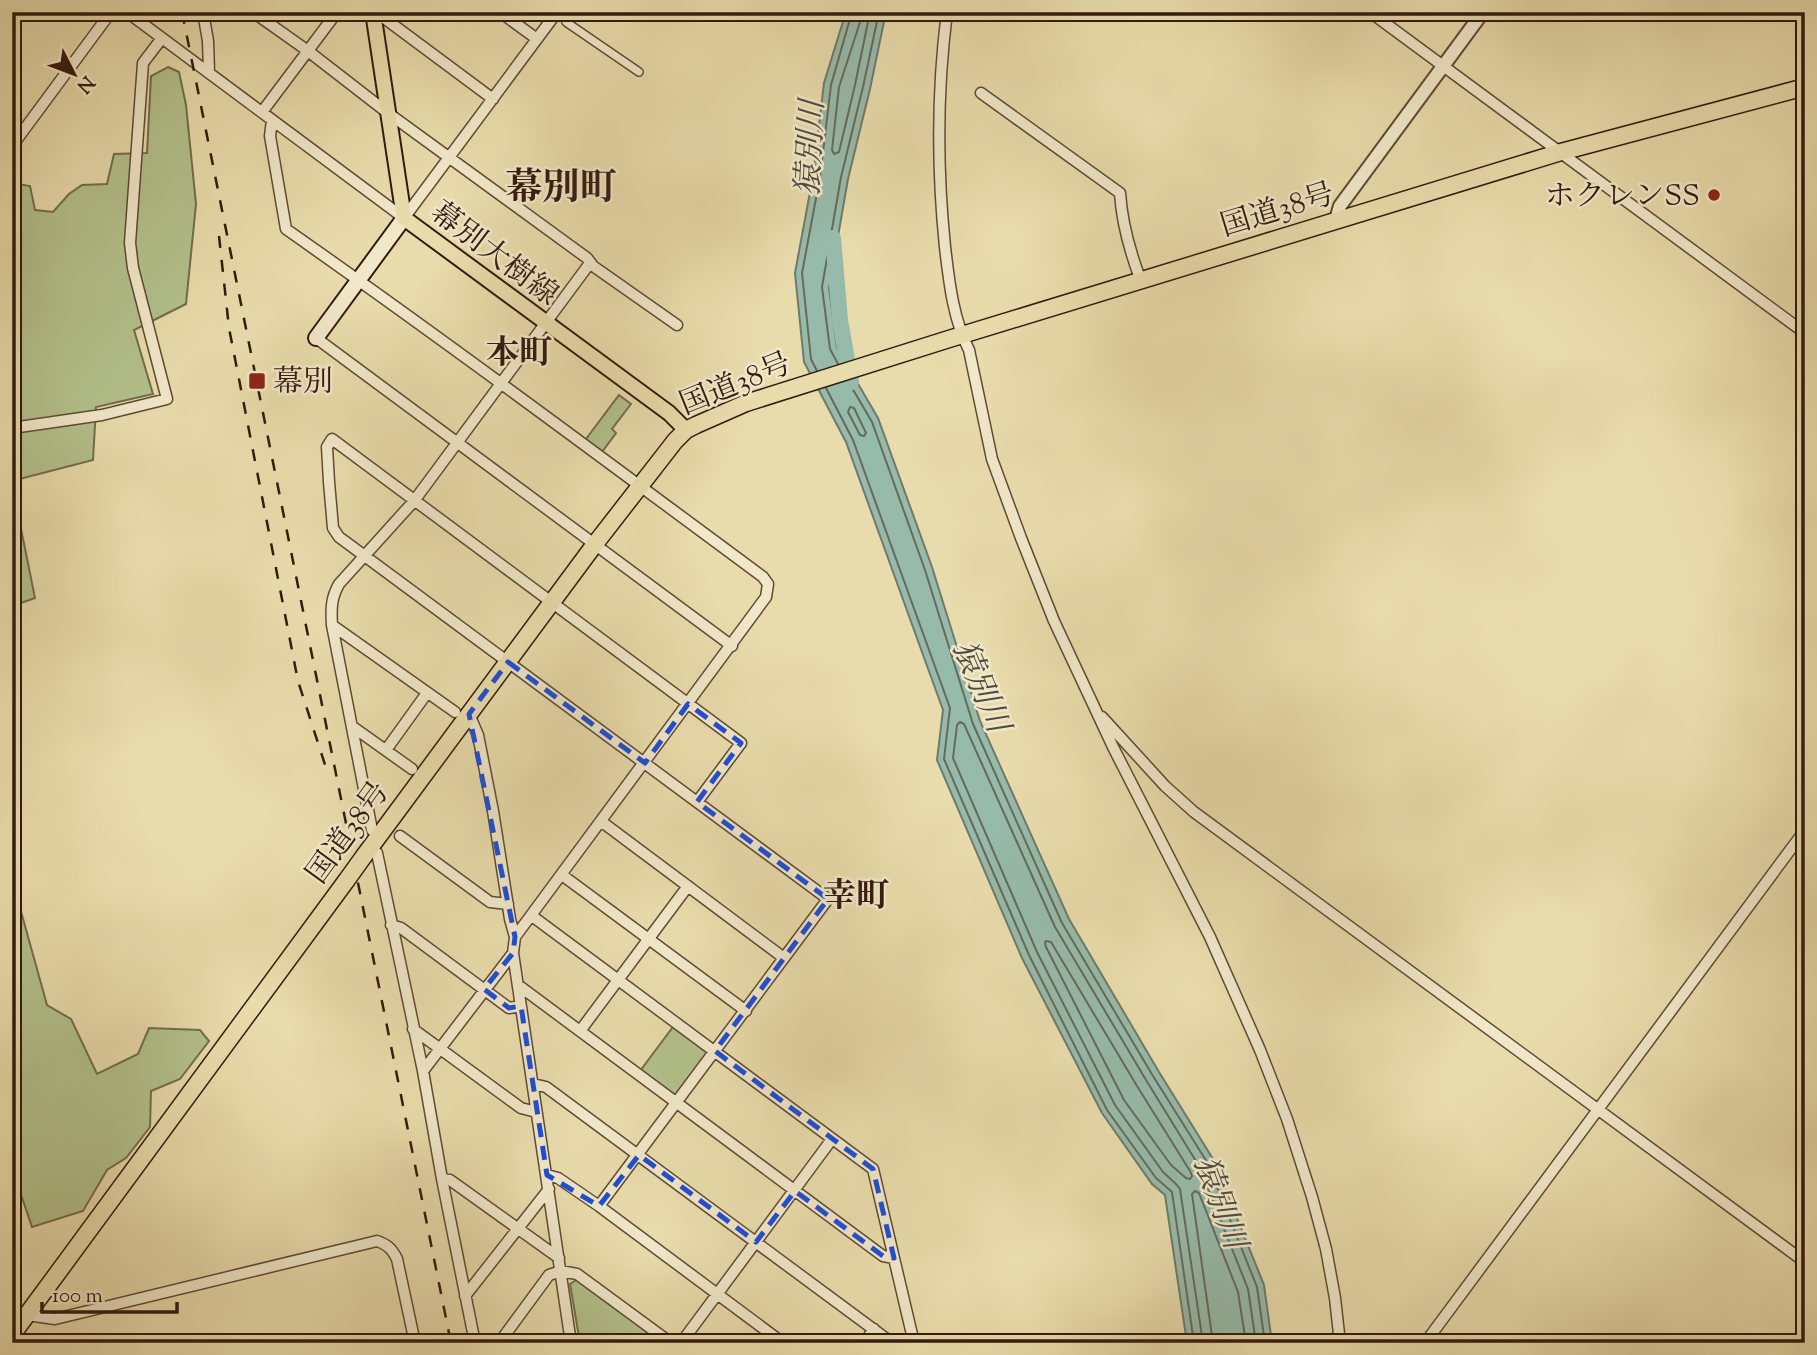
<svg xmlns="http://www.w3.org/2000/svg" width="1817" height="1355" font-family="'Sorts Mill Goudy','Noto Serif JP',serif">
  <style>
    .green { fill: #b3c18c; stroke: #736d4d; stroke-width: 2 }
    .water { fill: #97bbab; stroke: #6f7a6c; stroke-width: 2 }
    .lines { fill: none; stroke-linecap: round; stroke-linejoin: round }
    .shore { stroke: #656a5c; stroke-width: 2 }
    .river { stroke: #97bbab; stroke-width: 16 }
    .pedestrian-casing { stroke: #604a36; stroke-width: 10 }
    .minor-casing { stroke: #604a36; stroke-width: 13 }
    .tertiary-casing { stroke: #604a36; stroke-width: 16 }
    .secondary-casing { stroke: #33190e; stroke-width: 18 }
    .primary-casing { stroke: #33190e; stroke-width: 18 }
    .trunk-casing { stroke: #33190e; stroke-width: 19 }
    .pedestrian { stroke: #f1e8c9; stroke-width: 7 }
    .minor { stroke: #f1e8c9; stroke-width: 10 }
    .tertiary { stroke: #f1e8c9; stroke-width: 12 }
    .secondary { stroke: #f1e8c9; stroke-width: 14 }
    .primary { stroke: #e9dcac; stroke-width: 14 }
    .trunk { stroke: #e9dcac; stroke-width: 16 }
    .rail { stroke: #33190e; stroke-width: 2.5; stroke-dasharray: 12 12; stroke-linecap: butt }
    .trunk-bridge-casing { stroke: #33190e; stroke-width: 19; stroke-linecap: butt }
    .trunk-bridge { stroke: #e9dcac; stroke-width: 16 }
    .marked { fill: none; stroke: #1d4ed8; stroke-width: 5; stroke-dasharray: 14 9; stroke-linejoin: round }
    .poi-dot { fill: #8f2418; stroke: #f1e8c9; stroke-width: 2.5 }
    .labels { text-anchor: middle; stroke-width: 5; stroke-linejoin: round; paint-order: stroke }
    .poi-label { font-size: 30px; fill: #33190e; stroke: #f1e8c9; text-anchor: end }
    .street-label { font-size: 30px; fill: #33190e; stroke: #f1e8c9 }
    .water-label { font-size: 32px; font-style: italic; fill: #514a3d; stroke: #f1e8c9 }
    .quarter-label { font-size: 33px; font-weight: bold; fill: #33190e; stroke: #f1e8c9 }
    .district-label { font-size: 37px; font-weight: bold; fill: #33190e; stroke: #f1e8c9 }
  </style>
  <rect width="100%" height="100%" fill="#e9dcac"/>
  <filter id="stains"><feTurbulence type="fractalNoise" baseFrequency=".00286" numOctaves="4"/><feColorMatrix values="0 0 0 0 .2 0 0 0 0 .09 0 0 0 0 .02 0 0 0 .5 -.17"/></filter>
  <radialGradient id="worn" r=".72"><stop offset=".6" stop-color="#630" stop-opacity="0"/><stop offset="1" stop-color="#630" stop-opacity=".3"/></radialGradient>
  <path class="green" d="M168,67L179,72L186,105L196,204L186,304L134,330L153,394L96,407L93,460L12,481V183L30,186L35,210L53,212L69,194L82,185L107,184L114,154L147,153L151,76Z
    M619,395L631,404L612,429L616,433L602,452L586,439Z
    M12,484L35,598L12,606Z
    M12,879L47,1005L71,1019L97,1074L138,1054L149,1028L200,1030L209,1041L180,1079L151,1091L150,1127L126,1158L107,1170L83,1211L32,1227L12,1168Z
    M673,1027L709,1054L676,1098L640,1071Z
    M578,1279L662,1343H580L570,1284Z"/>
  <path class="water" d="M846,12H886L870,89L848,179L829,288L837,348L878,418L932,567L980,721L1069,919L1159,1072L1213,1159L1264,1285L1272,1343H1187L1165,1195L1152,1184L1102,1113L1022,958L937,760L943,710L846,442L804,362L795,273L813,176L824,83Z"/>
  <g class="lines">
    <path class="shore" d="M861,12V19L839,87L832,150L834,154L839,152L855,85L870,12
      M838,364L830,349L822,287L841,177L863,87L879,12
      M817,371L811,359L802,273L820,177L831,85L852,12
      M848,381L872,422L925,570L973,724L1062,923L1153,1076L1207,1162L1257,1287L1265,1343
      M826,388L853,440L950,708L944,759L1029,955L1107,1110L1156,1178L1172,1192L1194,1343
      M850,407L854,408L866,433L864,436L860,435L848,412Z
      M1046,941L1051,942L1137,1086L1190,1171L1192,1176L1190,1179L1186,1178L1171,1165L1124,1100L1046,947L1045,943Z
      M1203,1343L1180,1189L1176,1184L1163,1172L1115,1105L1037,952L953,758L957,725L960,722L964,724L1055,927L1146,1080L1199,1166L1248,1289L1256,1343
      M1213,1343L1192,1194L1195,1191L1199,1193L1238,1292L1246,1343"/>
    <path class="river" d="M833,238L840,320L851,382"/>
    <g class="pedestrian-casing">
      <path id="pedestrian" d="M566,22L639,72"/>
    </g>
    <g class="minor-casing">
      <path id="minor" d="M127,12L404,218L557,12
        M203,12L208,41L209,72
        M253,12L308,51L388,113L587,258L593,266L677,325
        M376,12L493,99
        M500,12L537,39
        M947,12C937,90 937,169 945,247C949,281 953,319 969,350L992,459L1021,538L1054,621L1113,747L1210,937L1260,1050L1287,1119L1312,1197L1326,1249L1335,1298L1340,1343
        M1370,12L1805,333
        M981,93L1120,193C1122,225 1130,252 1141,281
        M262,112L337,12
        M272,120L270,136L286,229C447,342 605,460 763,577L768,584L766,597L515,937
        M12,146L111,12
        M316,338L732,646
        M12,428L102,415L167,399L133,268L130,243L143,63L162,38
        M332,625L455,712
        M469,714L478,735L493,811L510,919L515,937L513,953L571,1343
        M1102,717L1165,786L1194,812L1805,1262
        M353,727L412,769
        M386,750L427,693
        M602,822L784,958
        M372,830L332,625C331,609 331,598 339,584L414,501L590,263
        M400,836L490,902L508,904
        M377,853L423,1071L442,1179L475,1343
        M562,875L746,1011
        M532,916L873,1169L914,1343
        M391,925L401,928L509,1008L521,1006
        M518,985L883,1256L894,1258
        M413,1029L521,1108L536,1112
        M580,1031L688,886
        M423,1071L513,953
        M533,1084L546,1087L892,1343
        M547,1175L558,1178L599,1206L783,1343
        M442,1179L450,1180L559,1258
        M599,1206L828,899L339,537L333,528L329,482L327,447L332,439L741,743L697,802
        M465,1296L549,1189
        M27,1315L55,1319L377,1241C388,1245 392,1249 397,1259L415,1343
        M499,1343L549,1275L561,1271L577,1274L671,1343
        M681,1343L832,1139
        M864,1343L874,1329
        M1425,1343L1805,830"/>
    </g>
    <g class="tertiary-casing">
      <path id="tertiary" d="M1336,220L1340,206L1483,12"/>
    </g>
    <g class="secondary-casing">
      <path id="secondary" d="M316,338L404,218"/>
    </g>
    <g class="primary-casing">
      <path id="primary" d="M373,12L404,218L669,413L686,430"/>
    </g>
    <g class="trunk-casing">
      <path id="trunk" d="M364,856L595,544L675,441L686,430L696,425L746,403L949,339L1561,152L1805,87
        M12,1335L346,881"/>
    </g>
    <use href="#pedestrian" class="pedestrian"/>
    <use href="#minor" class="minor"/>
    <use href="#tertiary" class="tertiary"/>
    <use href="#secondary" class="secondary"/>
    <use href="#primary" class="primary"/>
    <use href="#trunk" class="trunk"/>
    <path class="rail" d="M182,12L451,1343
      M219,236L229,328L298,681L328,774"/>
    <g class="trunk-bridge-casing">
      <path id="trunk-bridge" d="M346,881L364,856"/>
    </g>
    <use href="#trunk-bridge" class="trunk-bridge"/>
  </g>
  <path class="marked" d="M508,662L645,763L688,704L741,743L697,802L828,899L715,1051L873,1169L894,1258L883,1256L795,1191L756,1242L639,1155L599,1206L547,1175L521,1006L509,1008L484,989L513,953L515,937L469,714Z"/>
  <g class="poi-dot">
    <circle cx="1714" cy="195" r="7"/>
    <rect x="248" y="372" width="18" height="18" rx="3.5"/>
  </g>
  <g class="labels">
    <g class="poi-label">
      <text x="1700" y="205">ホクレンSS</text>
      <text x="273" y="391" text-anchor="start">幕別</text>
    </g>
    <g class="street-label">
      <text transform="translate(1277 209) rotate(-17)" y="10">国道38号</text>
      <text transform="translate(495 253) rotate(37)" y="10">幕別大樹線</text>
      <text transform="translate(735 383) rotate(-22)" y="10">国道38号</text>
      <text transform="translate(347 832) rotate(-54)" y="10">国道38号</text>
    </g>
    <g class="water-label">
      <text transform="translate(809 148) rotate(-87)" y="11">猿別川</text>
      <text transform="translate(982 686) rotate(67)" y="11">猿別川</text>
      <text transform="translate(1221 1202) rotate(70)" y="11">猿別川</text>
    </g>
    <g class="quarter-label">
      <text x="519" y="363">本町</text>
      <text x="856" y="906">幸町</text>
    </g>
    <g class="district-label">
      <text x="561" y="199">幕別町</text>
    </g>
  </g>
  <rect width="1817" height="1355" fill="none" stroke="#e9dcac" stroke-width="42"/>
  <rect x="14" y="14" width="1789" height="1327" fill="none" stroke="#33190e" stroke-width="3.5"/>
  <rect x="21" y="21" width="1775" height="1313" fill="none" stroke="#33190e" stroke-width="2"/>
  <g transform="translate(74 74) rotate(132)" stroke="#f1e8c9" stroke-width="5" paint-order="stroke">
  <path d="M0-5L12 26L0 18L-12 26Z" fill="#33190e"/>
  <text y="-10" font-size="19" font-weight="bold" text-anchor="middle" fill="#33190e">N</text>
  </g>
  <path d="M42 1302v10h135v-10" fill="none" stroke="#33190e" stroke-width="3.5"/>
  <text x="52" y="1302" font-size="21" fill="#33190e" stroke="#f1e8c9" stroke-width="5" paint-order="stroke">100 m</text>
  <rect width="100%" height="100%" filter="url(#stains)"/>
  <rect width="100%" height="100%" fill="url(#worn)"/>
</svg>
